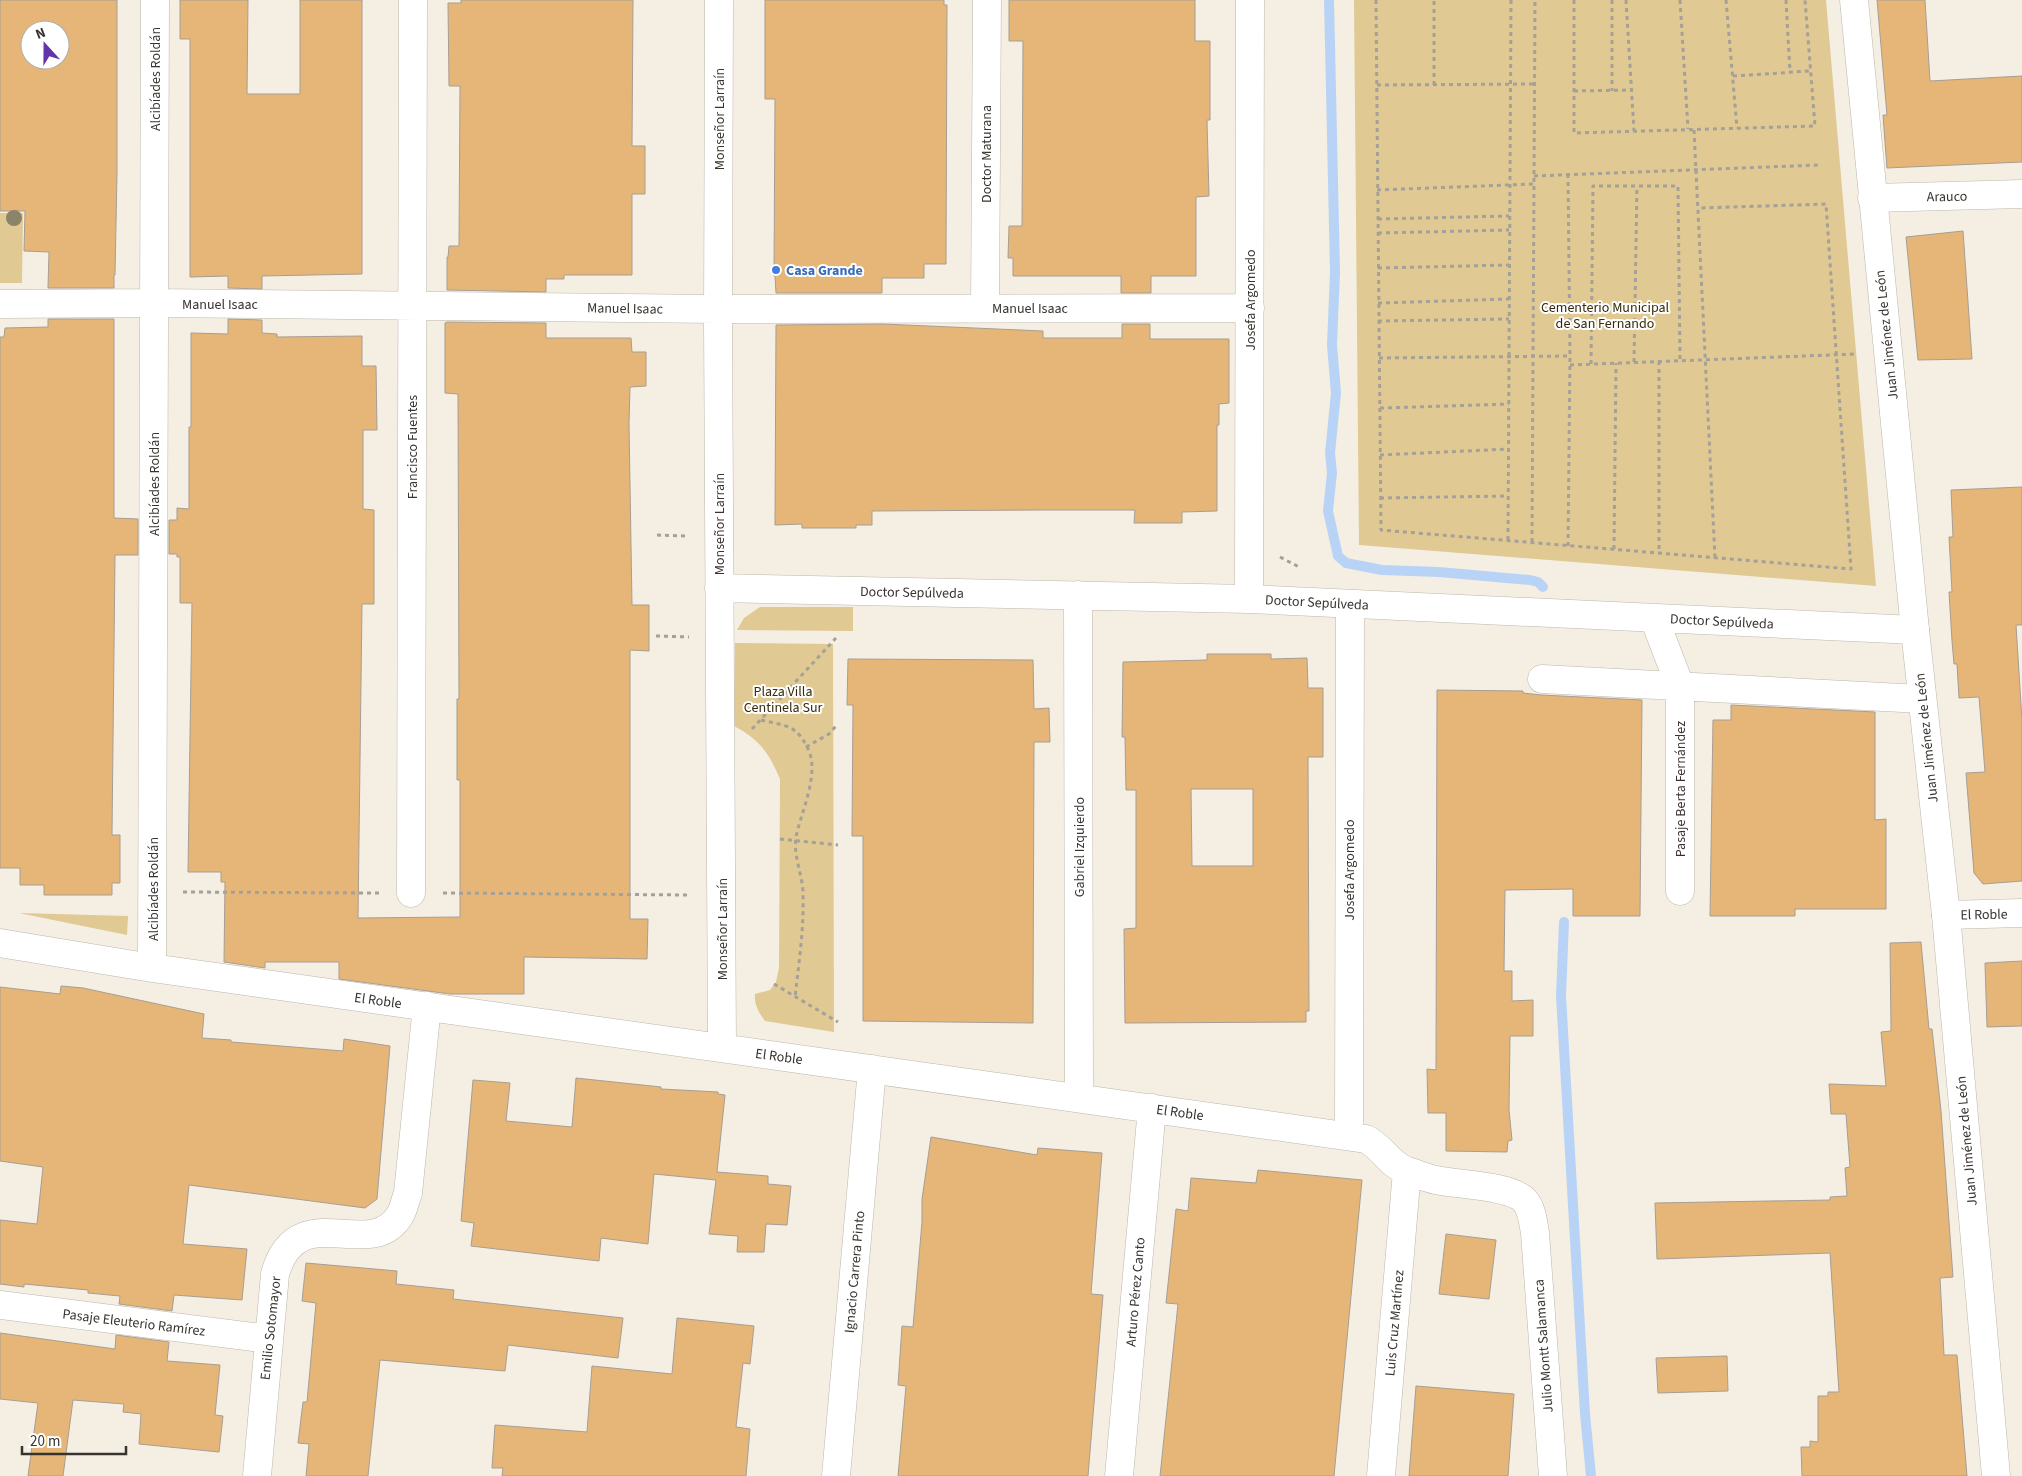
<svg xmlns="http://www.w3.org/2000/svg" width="2022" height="1476" font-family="'Source Sans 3',sans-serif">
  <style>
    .green { fill: #e0c992 }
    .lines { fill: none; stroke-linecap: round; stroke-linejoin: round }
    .stream { stroke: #b9d3f7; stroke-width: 10 }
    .building { fill: #e5b678; stroke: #a79e93; fill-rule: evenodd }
    .minor-casing { stroke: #bcb7aa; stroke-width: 29 }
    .secondary-casing { stroke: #bcb7aa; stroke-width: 29 }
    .path { stroke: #a5a198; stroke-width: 3; stroke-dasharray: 4 4; stroke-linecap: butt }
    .minor { stroke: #fff; stroke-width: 28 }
    .secondary { stroke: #fff; stroke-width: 28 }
    .tree { fill: #8c836b }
    .shop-dot { fill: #3f7fe0; stroke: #fff; stroke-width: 2 }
    .labels { text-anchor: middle; stroke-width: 4; stroke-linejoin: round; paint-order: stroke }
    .street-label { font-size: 14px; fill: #37342f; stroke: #fff }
    .shop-label { font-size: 14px; font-weight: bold; fill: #366cbe; stroke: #fff; text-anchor: start }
    .park-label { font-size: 14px; fill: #362a0a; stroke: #fff }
  </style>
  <rect width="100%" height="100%" fill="#f4efe2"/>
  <path class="green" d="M1354,0H1826L1876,586L1359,545Z
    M0,213H23L22,283H0Z
    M760,607H853V631L737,630L744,618Z
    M735,643L833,644L834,1032L765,1021C759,1013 754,1005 755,994L770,990L776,982L779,968L780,779C769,753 759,739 734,726Z
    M19,913L128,916L127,935Z"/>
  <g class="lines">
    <path class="stream" d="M1329,0L1335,272L1332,345L1336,393L1330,453L1332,473L1328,511L1338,556L1346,563L1382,570L1439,572L1530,580L1538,582L1543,587
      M1564,922L1561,996L1585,1414L1591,1476"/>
  </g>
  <path class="building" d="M0,0H117V173L115,275H114V288H48L49,252L24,251L25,211H0ZM30,30H60V60H30Z
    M180,0H248L247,94H300V0H362V274L262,276V289L228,288V276L190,277V39H180Z
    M461,0H633L632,146H645V194H632V275H564V279H546V292L447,290V257H448L449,246H459L460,86H449L448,3H461Z
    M765,0H944V5H947L946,264H924V278H882V293H776L775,276H774L775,99H765Z
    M1009,0H1195V41H1210V120H1207L1209,196L1196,197V276H1151V293H1121V276H1013V258H1008L1009,226H1022L1023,41H1009Z
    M1877,0H1925L1930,81L2022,76V162L1887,168L1883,115H1887Z
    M1963,231L1972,359L1918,360L1906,237Z
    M48,319H114V518L138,519V555H115L112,835H120V883H112V895H44V885H20V868H0V337H4L5,328L48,327Z
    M228,319L262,320V333L277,334V337L362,336V366H376L377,430H363V509L374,510V604H362L358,918L460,917V780H457V699H459L458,394L445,393V323L447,322L546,323V338H631L632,352H646V386L630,387L629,424L632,605H649V651L630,650V919H648L647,959L524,957V994H450L339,979V962H265V968L224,962L225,882H221V872H188L192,603H180V557H177V554H169V520H177V508L189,509V427H191V333L228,334Z
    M882,324L1043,331V338H1122V324H1150V339H1229V403L1219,404V425H1217V511L1182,512V523H1134L1135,510H1042L872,511V525H856V528H802V524L775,525L776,325Z
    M2022,487V625H2016L2022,720V881L1983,884L1974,873L1966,773L1985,772L1979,697L1959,698L1957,664H1954L1952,641L1949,592H1952L1949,537H1953L1951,490Z
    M1207,654H1271V659L1307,658L1308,688H1323V757H1308L1309,1011H1306V1022L1125,1023L1124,929L1136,928V790H1126L1125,737H1122L1123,662L1207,660ZM1191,789H1253V866H1192Z
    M848,659L1033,660L1034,709L1049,708L1050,742H1034L1033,1023L863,1021V836H852L853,705H847Z
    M1437,690L1523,691V693L1541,695L1642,700L1640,916H1573V889L1505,890L1504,971H1512V1001L1533,1000V1036H1510L1509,1110L1512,1140L1508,1141L1507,1152L1446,1151V1113H1428L1427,1069L1436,1070Z
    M1731,705L1875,712V820L1886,819V909H1795V916H1710L1713,720H1731Z
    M1921,942L1929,1029H1932L1941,1111L1953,1277L1940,1278L1944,1355H1957L1967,1476H1802L1801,1447H1810V1441L1818,1442V1396H1828V1392H1839L1830,1253L1657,1259L1655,1203L1830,1200V1197L1847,1196L1845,1168L1850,1167L1846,1114H1831L1829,1084L1886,1086L1881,1032L1891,1031L1890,943Z
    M2022,961V1026L1987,1027L1985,963Z
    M61,986L83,988L204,1014L202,1038L231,1040V1042L343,1051L344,1039L390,1046L377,1199L365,1208L189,1185L183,1244L247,1249L242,1300L174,1295L172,1311L119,1304L120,1296L88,1293V1290L24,1284V1287L0,1284V1220L37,1224L43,1167L0,1161V987L60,994Z
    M576,1078L661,1087V1089L718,1092V1094L725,1095L717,1172L768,1176V1184L791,1186L787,1225L766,1224L764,1252H737L738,1236L709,1234L716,1180L654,1174L648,1244L601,1238L599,1261L471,1246L474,1223L461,1221L473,1080L510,1083L506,1121L572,1127Z
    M931,1137L1037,1155L1038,1148L1102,1153L1091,1294L1103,1295L1088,1476H898L906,1386L898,1385L902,1326L913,1327L922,1222V1199Z
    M1258,1170L1362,1180L1334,1476H1160L1178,1304L1166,1303L1176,1209L1188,1211L1191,1178L1256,1183Z
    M1446,1234L1496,1240L1489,1299L1439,1294Z
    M306,1263L397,1271L396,1284L454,1290L453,1299L623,1318L618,1358L508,1345L505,1371L380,1360L368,1476H306L309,1444L298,1443L303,1402H307L316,1303L302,1301Z
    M677,1318L754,1326L750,1364L743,1363L736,1427L750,1429L746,1476H502L503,1468H492L495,1425L587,1432L592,1366L672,1374Z
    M0,1333L115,1349L116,1335L169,1342L167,1361L220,1365L215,1415L223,1416L219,1452L139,1444L141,1414L123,1412L124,1404L73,1400L63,1476H28L38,1403L0,1399Z
    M1727,1356L1728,1391L1658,1393L1656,1358Z
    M1416,1386L1514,1394L1508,1476H1409Z"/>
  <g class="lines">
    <g class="minor-casing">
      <path id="minor" d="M719,0L718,323L722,1048
        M1872,198L2022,194
        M0,304L155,303L718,309L1250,308
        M985,308L987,0
        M719,588L1249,599L1915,630
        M1078,595L1079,1098
        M1249,599L1250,0
        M1654,618L1680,686V891
        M1542,679L1922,699
        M411,893L413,0
        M1946,915L2022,913
        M0,943L152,968L1366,1139C1383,1147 1388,1164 1407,1171C1417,1174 1427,1178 1436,1180C1457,1185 1511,1185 1525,1201C1532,1209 1533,1222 1535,1233L1553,1476
        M152,968L155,0
        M1349,1136L1350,604
        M0,1305L269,1339
        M257,1476L275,1274C297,1195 371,1264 400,1215C404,1209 405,1200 408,1193L427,1006
        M836,1476L872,1069
        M1119,1476L1152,1108
        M1381,1476L1407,1171"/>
    </g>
    <g class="secondary-casing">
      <path id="secondary" d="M1854,0L1915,630L1946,915L1996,1476"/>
    </g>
    <path class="path" d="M1376,0L1381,530L1851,569L1826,204L1698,208
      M1574,0V133L1815,126L1805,0
      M1612,0V91
      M1626,0L1634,131
      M1680,0L1688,129
      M1726,0L1737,128
      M1786,0L1790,72
      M1733,76L1810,71
      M1377,85L1534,84
      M1434,85V0
      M1574,91L1631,90
      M1694,130L1715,558
      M1534,176L1819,165
      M1377,190L1534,184
      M1378,219L1509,216
      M1378,233L1509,230
      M1378,268L1509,265
      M1378,303L1509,299
      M1378,321L1509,319
      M1379,358L1570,356
      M1659,361V553
      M1634,362L1637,186
      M1591,364L1593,186H1678L1680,361
      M1570,365L1856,354
      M1380,408L1509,404
      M1380,455L1508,449
      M1380,498L1508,496
      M657,535L687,536
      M1508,540L1511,0
      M1532,542L1535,0
      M1568,546L1570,356L1568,175
      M1614,549L1616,363
      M1280,557L1301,568
      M656,636L689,637
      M761,720C786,726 797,724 809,751C819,776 801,812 796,837C793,857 803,875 803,894C804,928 799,963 795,997
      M752,729L836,638
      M806,747L829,734L837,725
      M780,839L838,845
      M183,892L379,893
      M443,893L689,895
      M774,984L838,1022"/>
    <use href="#minor" class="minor"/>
    <use href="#secondary" class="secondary"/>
  </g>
  <circle class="tree" cx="14" cy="218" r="8"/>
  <circle class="shop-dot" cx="776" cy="270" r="5"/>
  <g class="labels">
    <g class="street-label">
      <text transform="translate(155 79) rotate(-90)" y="5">Alcibíades Roldán</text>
      <text transform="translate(719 119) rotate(-90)" y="5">Monseñor Larraín</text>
      <text transform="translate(986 154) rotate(-90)" y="5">Doctor Maturana</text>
      <text transform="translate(1947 196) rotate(-1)" y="5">Arauco</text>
      <text transform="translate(1250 300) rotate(-90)" y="5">Josefa Argomedo</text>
      <text x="220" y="309">Manuel Isaac</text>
      <text transform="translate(625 308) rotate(1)" y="5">Manuel Isaac</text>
      <text x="1030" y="313">Manuel Isaac</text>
      <text transform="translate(1886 335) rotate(-96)" y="5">Juan Jiménez de León</text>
      <text transform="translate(412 447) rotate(-90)" y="5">Francisco Fuentes</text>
      <text transform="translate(154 484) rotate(-90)" y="5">Alcibíades Roldán</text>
      <text transform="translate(719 524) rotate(-90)" y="5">Monseñor Larraín</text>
      <text transform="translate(912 592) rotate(1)" y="5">Doctor Sepúlveda</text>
      <text transform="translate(1317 602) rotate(3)" y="5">Doctor Sepúlveda</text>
      <text transform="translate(1722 621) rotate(3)" y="5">Doctor Sepúlveda</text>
      <text transform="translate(1926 738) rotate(-96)" y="5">Juan Jiménez de León</text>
      <text transform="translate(1680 789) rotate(-90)" y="5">Pasaje Berta Fernández</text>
      <text transform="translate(1079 847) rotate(-90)" y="5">Gabriel Izquierdo</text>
      <text transform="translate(1349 870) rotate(-90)" y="5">Josefa Argomedo</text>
      <text transform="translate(153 889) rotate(-90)" y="5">Alcibíades Roldán</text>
      <text transform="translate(1984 914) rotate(-1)" y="5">El Roble</text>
      <text transform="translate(722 929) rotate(-90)" y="5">Monseñor Larraín</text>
      <text transform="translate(378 1000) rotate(8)" y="5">El Roble</text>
      <text transform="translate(779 1056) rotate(8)" y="5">El Roble</text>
      <text transform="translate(1180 1112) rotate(8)" y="5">El Roble</text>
      <text transform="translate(1966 1141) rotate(-95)" y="5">Juan Jiménez de León</text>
      <text transform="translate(854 1272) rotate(-85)" y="5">Ignacio Carrera Pinto</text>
      <text transform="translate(1135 1292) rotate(-85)" y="5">Arturo Pérez Canto</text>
      <text transform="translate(134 1322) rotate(7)" y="5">Pasaje Eleuterio Ramírez</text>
      <text transform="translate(1394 1323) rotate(-85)" y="5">Luis Cruz Martínez</text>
      <text transform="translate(270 1328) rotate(-84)" y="5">Emilio Sotomayor</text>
      <text transform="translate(1543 1346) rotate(-94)" y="5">Julio Montt Salamanca</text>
    </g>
    <g class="shop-label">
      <text x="786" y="275">Casa Grande</text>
    </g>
    <g class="park-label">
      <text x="1605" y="312">Cementerio Municipal<tspan x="1605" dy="16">de San Fernando</tspan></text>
      <text x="783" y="696">Plaza Villa<tspan x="783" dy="16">Centinela Sur</tspan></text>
    </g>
  </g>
  <g transform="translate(45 45) rotate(339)"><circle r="24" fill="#ffffff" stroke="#afaeac"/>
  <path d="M0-4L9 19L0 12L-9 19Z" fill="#6434ab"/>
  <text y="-8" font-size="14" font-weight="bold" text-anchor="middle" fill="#37342f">N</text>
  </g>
  <path d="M22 1446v8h104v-8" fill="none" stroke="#37342f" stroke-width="2.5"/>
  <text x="30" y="1446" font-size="15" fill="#37342f" stroke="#ffffff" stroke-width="4" paint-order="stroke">20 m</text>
</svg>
